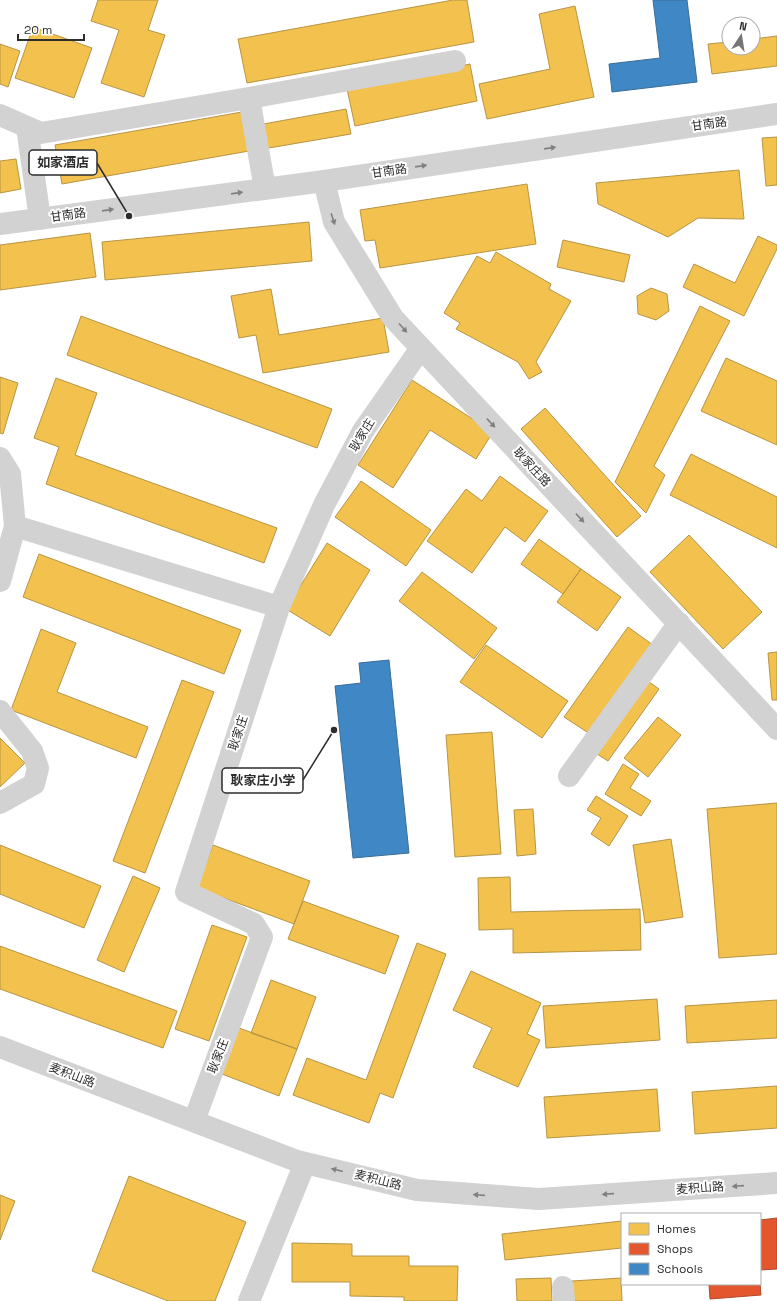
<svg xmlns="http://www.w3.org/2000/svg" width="777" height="1301" font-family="'Space Grotesk','Noto Sans SC',sans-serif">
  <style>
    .homes { fill: #f2c14e; stroke: #b79544 }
    .shops { fill: #e4572e; stroke: #ad4a2e }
    .schools { fill: #3f88c5; stroke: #3a6d97 }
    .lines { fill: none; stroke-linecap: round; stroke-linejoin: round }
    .minor { stroke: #d2d2d2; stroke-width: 22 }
    .oneway { fill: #808080 }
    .labels { text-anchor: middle; stroke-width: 4; stroke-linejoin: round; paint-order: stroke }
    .street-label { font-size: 12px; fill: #2d2d2d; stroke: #fff }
    .leader { fill: none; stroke: #2d2d2d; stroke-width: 1.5 }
    .callout-dot { fill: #2d2d2d; stroke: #fff; stroke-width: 1.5 }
    .callout { fill: #fff; stroke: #2d2d2d; stroke-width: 1.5 }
    .callout-label { font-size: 13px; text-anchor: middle; font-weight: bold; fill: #2d2d2d }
  </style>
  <rect width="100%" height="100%" fill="#fff"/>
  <path class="homes" d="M98,0H158L148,30L165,35L144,97L101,83L119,30L91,21Z
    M453,0H467L474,42L247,83L238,39Z
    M575,6L594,97L487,119L479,84L550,69L539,14Z
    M33,27L92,48L74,98L15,78Z
    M777,36V66L712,74L708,44L729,42V48H753V39Z
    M0,44L20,51L8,87L0,84Z
    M470,64L477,101L355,126L347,89Z
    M346,109L351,134L263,149L258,125Z
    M242,112L249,151L62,184L55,145Z
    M777,137V185L766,186L762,138Z
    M16,159L21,189L0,193V161Z
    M739,170L744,219L698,218L668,237L598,204L596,183Z
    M527,184L536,244L380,268L375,240L365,241L360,210Z
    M309,222L312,261L105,280L102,242Z
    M90,233L96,277L0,290V245Z
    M758,236L777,245V249L744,316L683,287L694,264L735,283Z
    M563,240L630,255L624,282L557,267Z
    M496,252L551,284L549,289L571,301L536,362L542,372L529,379L518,362L456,329L460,323L444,313L477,256L490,263Z
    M651,288L667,294L669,311L656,320L638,314L637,296Z
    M271,289L279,335L383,318L389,352L263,373L256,335L239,338L231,296Z
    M700,306L730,321L654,466L665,475L646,513L615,482Z
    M81,316L332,409L317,448L67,355Z
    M726,358L777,381V445L701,411Z
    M0,377L18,383L3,434L0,433Z
    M56,378L97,393L75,455L277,528L264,563L46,484L59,447L34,438Z
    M412,380L493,432L476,459L430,430L393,488L358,465Z
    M545,408L641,516L617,537L521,429Z
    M691,454L777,497V548L670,495Z
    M500,476L548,511L525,542L505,527L472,573L427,541L466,489L482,501Z
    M361,481L431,530L406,566L335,517Z
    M689,535L762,612L723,649L650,572Z
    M539,539L581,569L563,594L521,564Z
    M327,543L370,570L330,636L286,609Z
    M39,554L241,630L224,674L23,597Z
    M581,569L621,597L597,631L557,602Z
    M422,572L497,628L474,659L399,601Z
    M628,627L653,645L590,734L564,717Z
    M41,629L76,643L57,692L148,727L136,758L11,710Z
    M486,645L568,701L542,738L460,682Z
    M777,652V700H772L768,653Z
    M645,679L659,689L608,761L594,752Z
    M182,680L214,692L145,873L113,861Z
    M658,717L681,735L648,777L624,758Z
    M492,732L501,854L455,857L446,735Z
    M0,738L25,763L0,787Z
    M623,764L639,774L630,788L651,801L641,816L605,794Z
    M596,796L628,816L609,846L591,834L601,818L587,810Z
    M777,803V954L719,958L707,809Z
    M533,809L536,854L517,856L514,810Z
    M671,839L683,917L645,923L633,845Z
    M0,845L101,886L84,928L0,894Z
    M213,845L310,881L294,924L197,888Z
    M133,876L160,888L124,972L97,960Z
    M510,877L511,912L640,909L641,950L513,953V929L479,930L478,878Z
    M303,901L399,936L385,974L288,939Z
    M212,925L247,937L209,1041L175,1029Z
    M417,943L446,954L393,1098L380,1093L369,1123L293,1095L307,1058L366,1080Z
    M0,946L177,1011L163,1048L0,989Z
    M471,971L541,1003L527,1034L540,1040L518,1087L473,1067L492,1028L453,1010Z
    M271,980L316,997L297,1049L251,1033Z
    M657,999L660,1040L546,1048L543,1006Z
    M777,1000V1038L687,1043L685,1006Z
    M239,1028L297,1049L279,1096L222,1074Z
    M777,1086V1128L695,1134L692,1092Z
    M657,1089L660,1131L547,1138L544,1097Z
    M129,1176L246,1222L215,1301H168L92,1271Z
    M0,1195L15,1201L0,1240Z
    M622,1221V1248L505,1260L502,1234Z
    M292,1243L352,1244V1256H409V1266H458L457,1301H404V1297L350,1296V1282H292Z
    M551,1278L552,1301H517L516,1279Z
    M621,1278L622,1301H573L572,1281Z"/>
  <path class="shops" d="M777,1218V1269L760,1270V1220Z
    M760,1283L761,1295L710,1299L709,1284Z"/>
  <path class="schools" d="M653,0H687L697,82L612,92L609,64L660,58Z
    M389,660L409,853L353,858L335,686L361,683L359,663Z"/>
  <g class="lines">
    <path class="minor" d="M249,98L455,61
      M0,115L41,133L249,98L265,189
      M27,127L40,219
      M324,181L334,222L393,318L777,729
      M0,224L324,181L777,114
      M0,458L10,474L15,526
      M0,581L15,526L279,607
      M0,711L32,751L38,768L34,784L0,803
      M569,776L679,623
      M0,1047L297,1161L417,1190L539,1199L777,1183
      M194,1121L262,937L254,924L186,892L279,607L324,505L363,431L421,348
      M563,1287L564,1301
      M249,1301L305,1163"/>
  </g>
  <defs><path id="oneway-solid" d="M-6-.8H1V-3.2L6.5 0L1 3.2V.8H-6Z"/></defs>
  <g class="oneway">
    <use href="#oneway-solid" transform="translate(550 148) rotate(-8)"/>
    <use href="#oneway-solid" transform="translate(421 166) rotate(-8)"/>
    <use href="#oneway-solid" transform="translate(237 193) rotate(-8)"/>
    <use href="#oneway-solid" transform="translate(108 210) rotate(-8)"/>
    <use href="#oneway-solid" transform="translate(333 219) rotate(72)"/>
    <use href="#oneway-solid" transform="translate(403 328) rotate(48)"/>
    <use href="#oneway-solid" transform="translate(491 423) rotate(47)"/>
    <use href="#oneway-solid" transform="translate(580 518) rotate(47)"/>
    <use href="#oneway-solid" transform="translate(337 1170) rotate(-166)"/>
    <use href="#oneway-solid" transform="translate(738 1186) rotate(176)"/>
    <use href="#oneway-solid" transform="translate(608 1194) rotate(176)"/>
    <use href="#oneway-solid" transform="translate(479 1195) rotate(-176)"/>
  </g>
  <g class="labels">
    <g class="street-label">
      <text transform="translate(709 124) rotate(-8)" y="4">甘南路</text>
      <text transform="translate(389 171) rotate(-8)" y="4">甘南路</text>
      <text transform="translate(68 215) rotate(-8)" y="4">甘南路</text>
      <text transform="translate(362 435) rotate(-59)" y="4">耿家庄</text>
      <text transform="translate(532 467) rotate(47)" y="4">耿家庄路</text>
      <text transform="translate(238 733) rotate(-72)" y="4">耿家庄</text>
      <text transform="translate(218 1056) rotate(-69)" y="4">耿家庄</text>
      <text transform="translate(72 1075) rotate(21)" y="4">麦积山路</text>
      <text transform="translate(378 1180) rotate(14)" y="4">麦积山路</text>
      <text transform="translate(700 1188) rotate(-4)" y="4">麦积山路</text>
    </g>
  </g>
  <path class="leader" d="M129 216L97 163M334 730L303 780"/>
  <g class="callout-dot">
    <circle cx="129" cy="216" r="4"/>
    <circle cx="334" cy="730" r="4"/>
  </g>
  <g class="callout">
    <rect x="29" y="150" width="68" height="25" rx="4"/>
    <rect x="222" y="768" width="81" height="25" rx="4"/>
  </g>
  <g class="callout-label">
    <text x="63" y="167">如家酒店</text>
    <text x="263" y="785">耿家庄小学</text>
  </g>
  <rect x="621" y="1213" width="140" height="72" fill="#ffffff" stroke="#ababab"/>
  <rect x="629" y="1223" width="20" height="12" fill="#f2c14e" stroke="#ababab"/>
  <text x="657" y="1233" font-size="12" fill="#2d2d2d">Homes</text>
  <rect x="629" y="1243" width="20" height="12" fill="#e4572e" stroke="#ababab"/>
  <text x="657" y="1253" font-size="12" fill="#2d2d2d">Shops</text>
  <rect x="629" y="1263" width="20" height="12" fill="#3f88c5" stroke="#ababab"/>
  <text x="657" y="1273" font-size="12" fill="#2d2d2d">Schools</text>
  <g transform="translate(741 36) rotate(12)"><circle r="19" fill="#ffffff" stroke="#ababab"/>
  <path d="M0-3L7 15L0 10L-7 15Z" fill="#767676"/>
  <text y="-6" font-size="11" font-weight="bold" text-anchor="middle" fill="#2d2d2d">N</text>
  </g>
  <path d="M18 34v6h66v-6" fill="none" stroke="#2d2d2d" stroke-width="2"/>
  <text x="24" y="34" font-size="12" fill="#2d2d2d" stroke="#ffffff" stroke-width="3" paint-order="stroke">20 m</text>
</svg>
